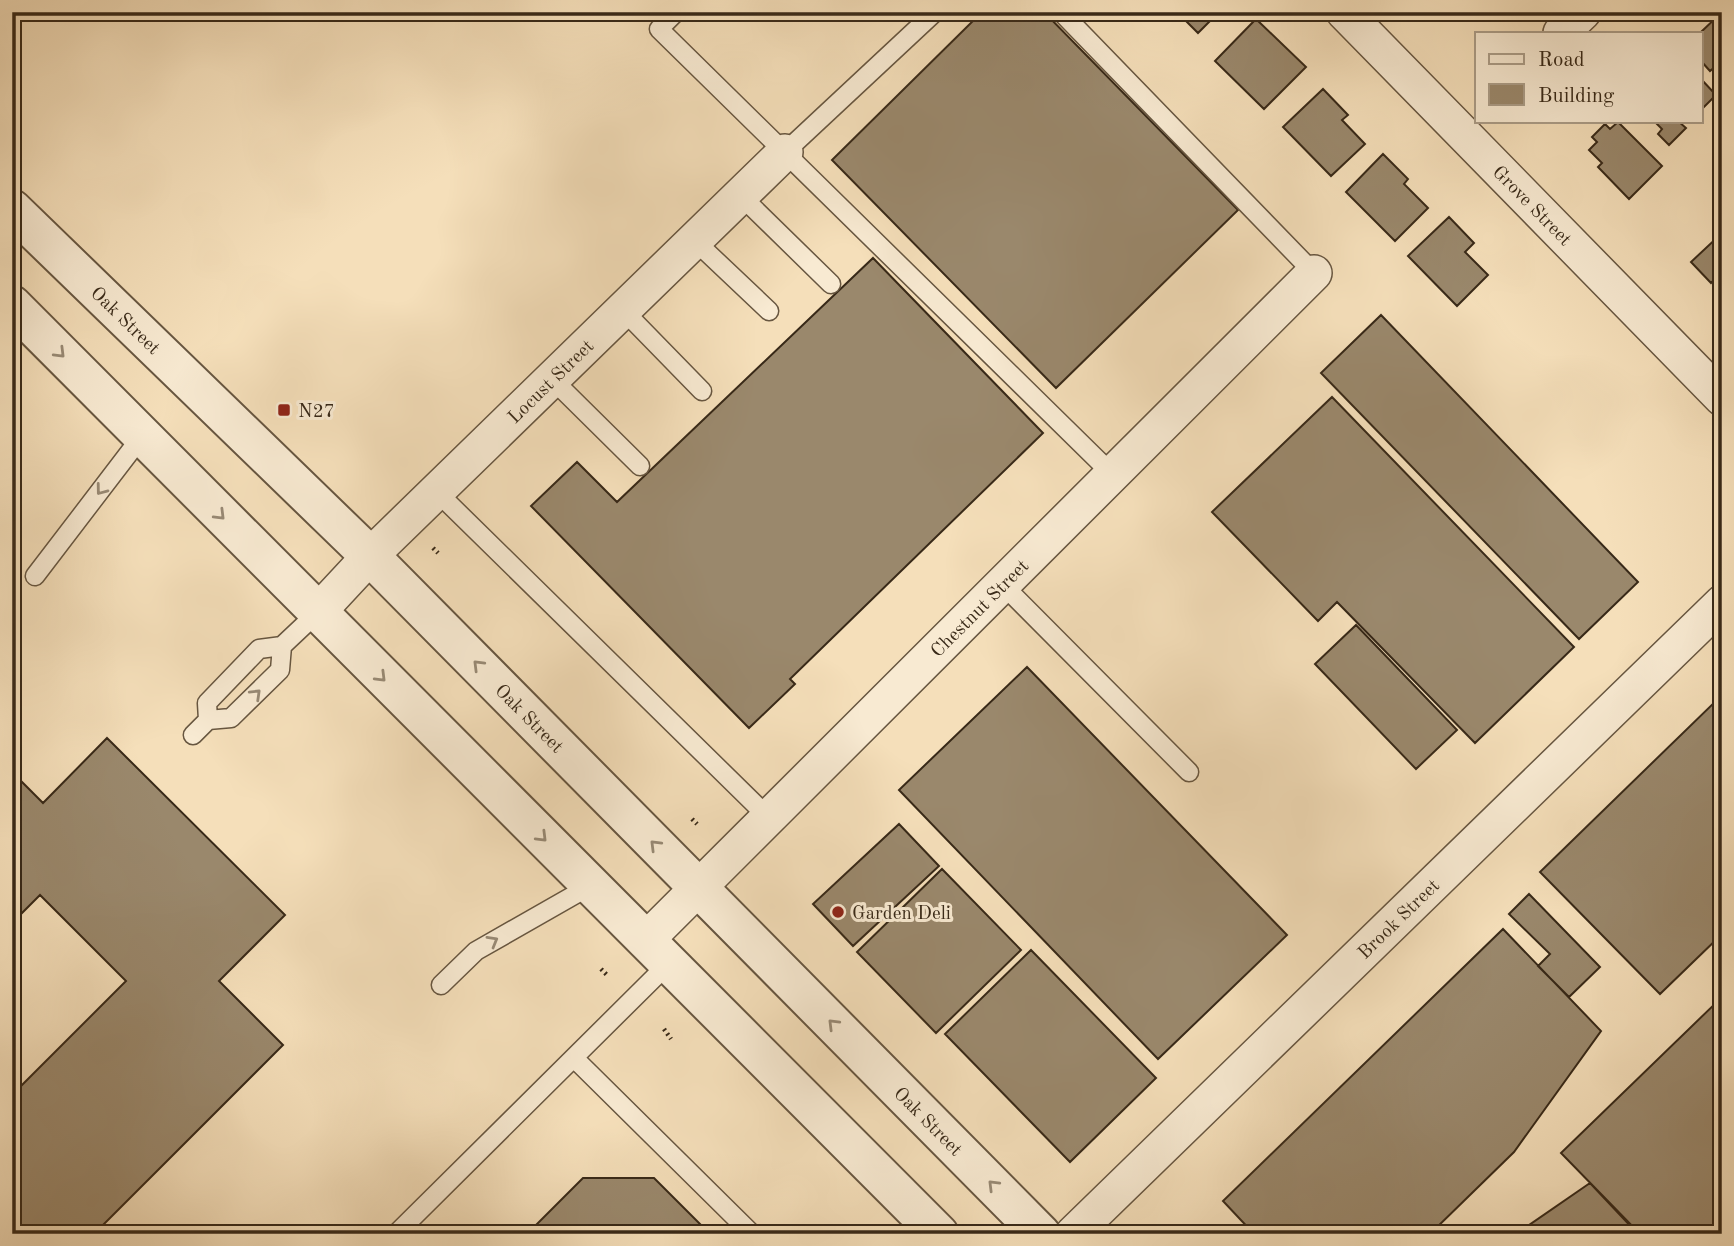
<svg xmlns="http://www.w3.org/2000/svg" width="1734" height="1246" font-family="'Old Standard TT',serif">
  <style>
    .building { fill: #9a886c; stroke: #382918; stroke-width: 2 }
    .lines { fill: none; stroke-linecap: round; stroke-linejoin: round }
    .service-casing { stroke: #675640; stroke-width: 21 }
    .minor-casing { stroke: #675640; stroke-width: 38 }
    .tertiary-casing { stroke: #675640; stroke-width: 42 }
    .path { stroke: #382918; stroke-width: 4.5; stroke-dasharray: 2 3.5; stroke-linecap: butt }
    .service { stroke: #f8ead2; stroke-width: 18 }
    .minor { stroke: #f8ead2; stroke-width: 35 }
    .tertiary { stroke: #f8ead2; stroke-width: 38 }
    .oneway { stroke: #988a75 }
    .poi-dot { fill: #8f2418; stroke: #f8ead2; stroke-width: 2.5 }
    .labels { text-anchor: middle; stroke-width: 6; stroke-linejoin: round; paint-order: stroke }
    .street-label { font-size: 19px; fill: #382918; stroke: #f8ead2 }
    .poi-label { font-size: 19px; fill: #382918; stroke: #f8ead2; text-anchor: start }
  </style>
  <rect width="100%" height="100%" fill="#f5dfba"/>
  <filter id="stains"><feTurbulence type="fractalNoise" baseFrequency=".00286" numOctaves="4"/><feColorMatrix values="0 0 0 0 .2 0 0 0 0 .09 0 0 0 0 .02 0 0 0 .5 -.17"/></filter>
  <radialGradient id="worn" r=".72"><stop offset=".6" stop-color="#630" stop-opacity="0"/><stop offset="1" stop-color="#630" stop-opacity=".3"/></radialGradient>
  <path class="building" d="M982,12H1044L1238,210L1056,388L832,160Z
    M1177,12H1219L1198,33Z
    M1722,12V61L1710,71L1701,61L1700,33Z
    M1256,19L1306,67L1264,109L1215,61Z
    M1701,79L1716,95L1703,108L1701,105Z
    M1323,89L1348,115L1342,120L1365,144L1331,176L1283,127Z
    M1654,121H1678L1686,128L1669,145L1658,134L1662,129Z
    M1618,122L1662,166L1629,199L1598,167L1602,163L1589,150L1597,142L1592,137L1605,124L1610,129Z
    M1383,154L1408,179L1404,184L1428,208L1395,241L1346,192Z
    M1449,217L1474,243L1465,252L1488,275L1457,306L1408,256Z
    M1722,233V284L1716,278L1711,283L1691,262Z
    M873,258L1043,433L790,679L795,684L749,728L531,506L577,462L617,502Z
    M1381,315L1638,582L1579,639L1321,373Z
    M1332,397L1574,647L1475,743L1337,602L1318,621L1212,512Z
    M1356,625L1457,730L1416,769L1315,664Z
    M1027,667L1287,935L1158,1059L899,790Z
    M1722,695V934L1660,994L1540,872Z
    M107,738L285,915L219,981L283,1045L94,1234H12V1095L126,981L40,895L12,923V772L43,803Z
    M899,824L939,866L853,946L813,904Z
    M942,869L1021,950L936,1033L857,952Z
    M1529,894L1600,967L1569,997L1538,966L1550,954L1509,914Z
    M1503,929L1601,1031L1514,1152L1430,1234H1254L1223,1201Z
    M1031,950L1156,1078L1070,1162L945,1034Z
    M1722,997V1234H1640L1561,1153Z
    M583,1178H654L710,1234H527Z
    M1590,1183L1638,1234H1516Z"/>
  <g class="lines">
    <g class="service-casing">
      <path id="service" d="M676,12L659,29L1112,474
        M1061,12L1314,273
        M785,152L935,12
        M739,194L831,284
        M693,239L769,311
        M622,309L702,391
        M551,378L640,466
        M436,491L767,816
        M35,576L142,436
        M1002,584L1189,772
        M208,720L207,703L259,649L282,646L317,613
        M193,735L208,720L231,718L280,670L282,646
        M441,985L476,951L590,886
        M574,1058L752,1234
        M396,1234L668,964"/>
    </g>
    <g class="minor-casing">
      <g id="minor">
        <path id="s1" d="M1344,12L1722,398"/>
        <path d="M1561,33L1583,12"/>
        <path id="s2" d="M317,613L370,556L785,152"/>
        <path id="s3" d="M645,941L1314,273"/>
        <path id="s4" d="M1073,1234L1722,603"/>
      </g>
    </g>
    <g class="tertiary-casing">
      <g id="tertiary">
        <path id="s5" d="M12,209L370,556L1041,1234"/>
        <path d="M12,305L939,1234"/>
      </g>
    </g>
    <path class="path" d="M433,548L438,553
      M692,819L697,824
      M601,969L607,975
      M664,1029L671,1039"/>
    <use href="#service" class="service"/>
    <use href="#minor" class="minor"/>
    <use href="#tertiary" class="tertiary"/>
  </g>
  <defs><path id="oneway-chevron" d="M-2-3.5L2.5 0L-2 3.5" fill="none" stroke-width="1.6" stroke-linecap="round" stroke-linejoin="round" transform="scale(1.75)"/></defs>
  <g class="oneway">
    <use href="#oneway-chevron" transform="translate(60 353) rotate(45)"/>
    <use href="#oneway-chevron" transform="translate(101 490) rotate(127)"/>
    <use href="#oneway-chevron" transform="translate(220 515) rotate(45)"/>
    <use href="#oneway-chevron" transform="translate(478 665) rotate(-135)"/>
    <use href="#oneway-chevron" transform="translate(381 677) rotate(45)"/>
    <use href="#oneway-chevron" transform="translate(256 694) rotate(-44)"/>
    <use href="#oneway-chevron" transform="translate(542 837) rotate(45)"/>
    <use href="#oneway-chevron" transform="translate(655 845) rotate(-135)"/>
    <use href="#oneway-chevron" transform="translate(493 941) rotate(-30)"/>
    <use href="#oneway-chevron" transform="translate(833 1024) rotate(-135)"/>
    <use href="#oneway-chevron" transform="translate(993 1185) rotate(-135)"/>
  </g>
  <g class="poi-dot">
    <rect x="277" y="403" width="14" height="14" rx="3.5"/>
    <circle cx="838" cy="912" r="7"/>
  </g>
  <g class="labels">
    <g class="street-label">
      <text dy="7" stroke="none"><textPath href="#s1" startOffset="270">Grove Street</textPath></text>
      <text dy="7" stroke="none"><textPath href="#s5" startOffset="159">Oak Street</textPath></text>
      <text dy="7" stroke="none"><textPath href="#s2" startOffset="329">Locust Street</textPath></text>
      <text dy="7" stroke="none"><textPath href="#s3" startOffset="472">Chestnut Street</textPath></text>
      <text dy="7" stroke="none"><textPath href="#s5" startOffset="726">Oak Street</textPath></text>
      <text dy="7" stroke="none"><textPath href="#s4" startOffset="453">Brook Street</textPath></text>
      <text dy="7" stroke="none"><textPath href="#s5" startOffset="1293">Oak Street</textPath></text>
    </g>
    <g class="poi-label">
      <text x="298" y="417">N27</text>
      <text x="852" y="919">Garden Deli</text>
    </g>
  </g>
  <rect width="1734" height="1246" fill="none" stroke="#f5dfba" stroke-width="42"/>
  <rect x="14" y="14" width="1706" height="1218" fill="none" stroke="#382918" stroke-width="3.5"/>
  <rect x="21" y="21" width="1692" height="1204" fill="none" stroke="#382918" stroke-width="2"/>
  <rect x="1475" y="32" width="228" height="91" fill="#f8ead2" stroke="#ab9d88" stroke-width="2"/>
  <rect x="1489" y="54" width="35" height="10" fill="#f8ead2" stroke="#ab9d88" stroke-width="2"/>
  <text x="1538" y="66" font-size="21" fill="#382918">Road</text>
  <rect x="1489" y="84" width="35" height="21" fill="#9a886c" stroke="#ab9d88" stroke-width="2"/>
  <text x="1538" y="102" font-size="21" fill="#382918">Building</text>
  <rect width="100%" height="100%" filter="url(#stains)"/>
  <rect width="100%" height="100%" fill="url(#worn)"/>
</svg>
